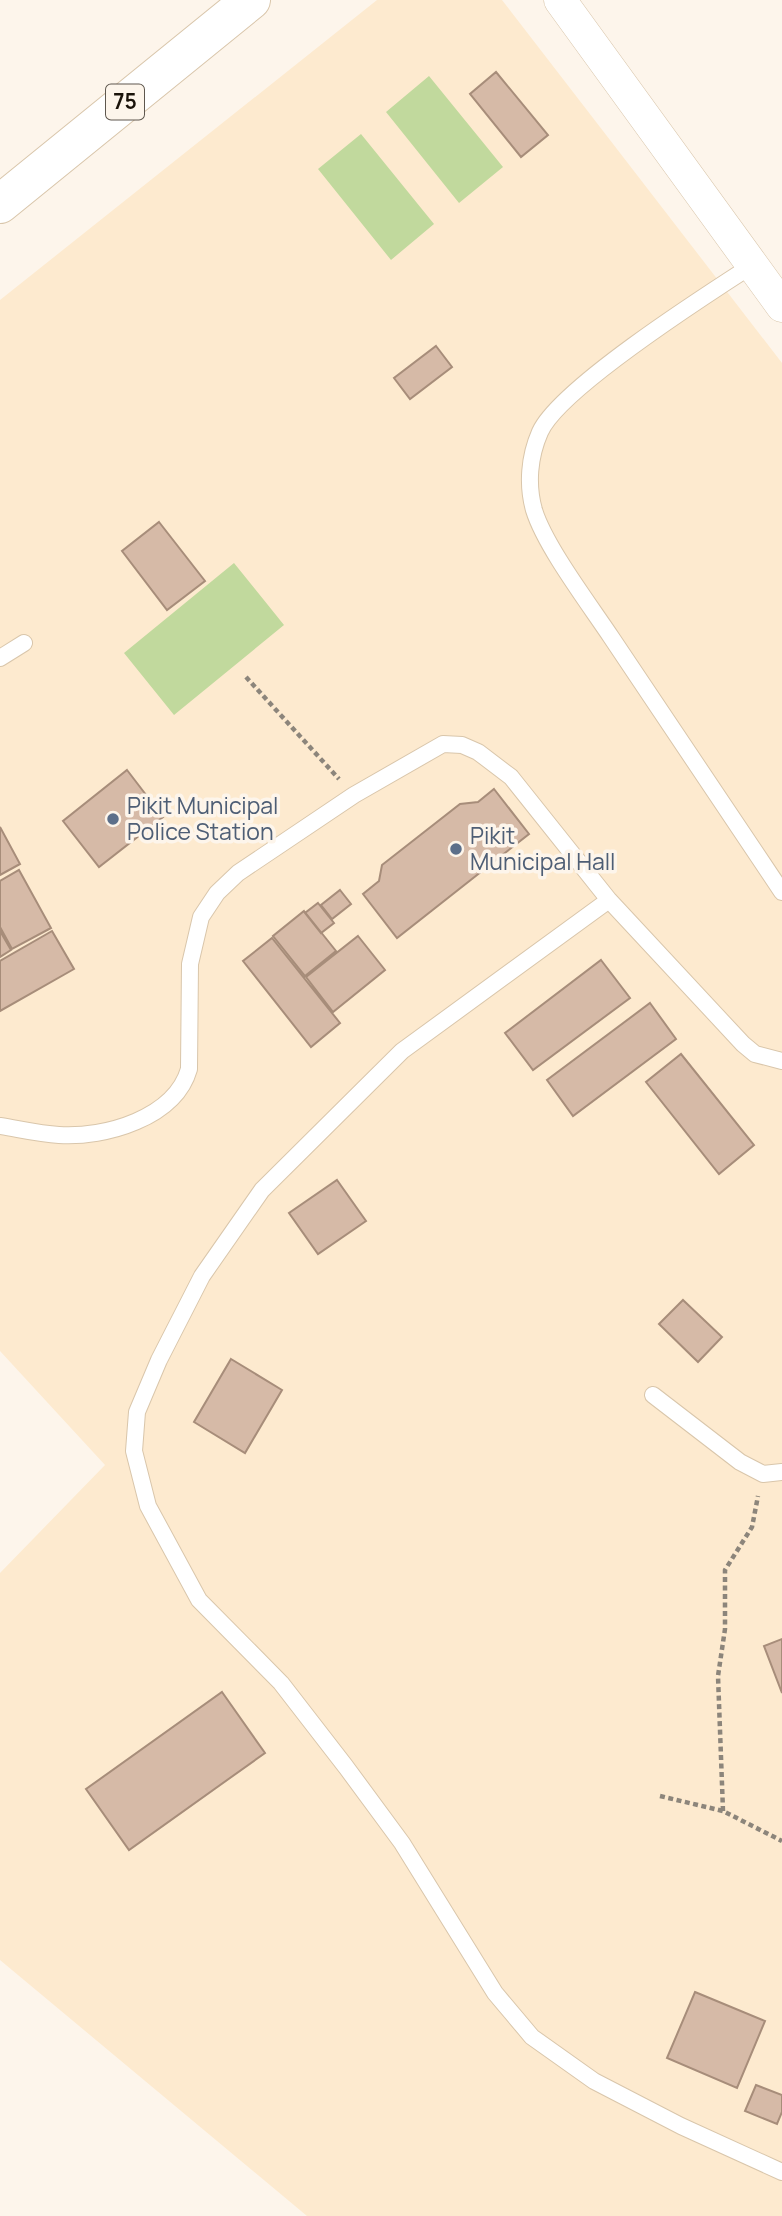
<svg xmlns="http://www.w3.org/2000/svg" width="782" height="2216" font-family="Manrope,sans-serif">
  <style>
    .built { fill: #fdeacf }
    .green { fill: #c1d99d }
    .building { fill: #d6baa7; stroke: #a78d7a; stroke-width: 2 }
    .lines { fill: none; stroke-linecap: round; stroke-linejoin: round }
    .lane-casing { stroke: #d9c6ab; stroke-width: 18 }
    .street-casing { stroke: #d9c6ab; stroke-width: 33 }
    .highway-casing { stroke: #d9c6ab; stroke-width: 40 }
    .path { stroke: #8c857b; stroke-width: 4.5; stroke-dasharray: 5 3.5; stroke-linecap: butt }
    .lane { stroke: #fff; stroke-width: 16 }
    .street { stroke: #fff; stroke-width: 32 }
    .highway { stroke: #fff; stroke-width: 38 }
    .service-dot { fill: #5c6f8a; stroke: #fdf5eb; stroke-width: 2.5 }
    .labels { text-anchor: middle; stroke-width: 7; stroke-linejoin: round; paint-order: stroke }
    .shield { fill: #fdf5eb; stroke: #5e574e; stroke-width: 2 }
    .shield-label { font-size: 21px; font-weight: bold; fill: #1a130a }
    .service-label { font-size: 23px; fill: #4e5e75; stroke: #fdf5eb; text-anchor: start }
  </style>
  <rect width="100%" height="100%" fill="#fdf5eb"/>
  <path class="built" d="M377,0H502L782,363V2216H307L0,1960V1573L105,1465L0,1351V300Z"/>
  <path class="green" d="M429,76L503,167L459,203L386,112Z
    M361,134L434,224L391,260L318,169Z
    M234,563L284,625L174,715L124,653Z"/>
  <path class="building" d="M496,72L548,135L521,157L470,94Z
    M436,346L452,367L410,399L394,378Z
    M159,522L205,581L167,610L122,551Z
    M127,770L163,817L99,867L63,821Z
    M494,789L529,834L397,938L363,894L379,881L382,865L460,804L478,802Z
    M0,827L20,864L0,875Z
    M19,870L51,928L12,949L0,927V881Z
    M340,890L351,904L332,919L321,905Z
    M318,903L334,923L321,933L305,913Z
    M304,911L336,951L305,976L273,936Z
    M0,931L11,950L0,957Z
    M52,931L74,969L0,1011V961Z
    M358,936L385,970L333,1012L306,977Z
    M272,938L340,1023L311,1047L243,961Z
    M601,960L630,998L533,1070L505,1033Z
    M650,1003L676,1039L573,1116L547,1080Z
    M681,1054L754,1145L719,1174L646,1082Z
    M337,1180L366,1221L318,1254L289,1213Z
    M683,1300L722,1337L698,1362L659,1324Z
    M231,1359L282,1390L245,1453L194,1422Z
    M782,1639V1693L764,1646Z
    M222,1692L265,1753L129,1850L86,1789Z
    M695,1992L765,2021L737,2088L667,2058Z
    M756,2085L782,2095V2112L777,2124L745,2111Z"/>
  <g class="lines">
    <g class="lane-casing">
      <path id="lane" d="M751,266C706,295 559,389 540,432C529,457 527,485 534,510C545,546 589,604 611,637C668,722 725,807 782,892
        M0,658L24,643
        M609,900L743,1044L755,1054L782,1061
        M0,1126C19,1129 39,1134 59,1135C105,1138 175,1118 189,1069L190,964L201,917L217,893L238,873L354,795L443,744L462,745L478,752L511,777L609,900L402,1051L262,1190L202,1276L159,1360L137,1412L134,1451L148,1506L199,1600L281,1683L346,1767L402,1843L495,1993L532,2037L594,2081L681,2126L782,2172
        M653,1395L740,1462L763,1474L782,1472"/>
    </g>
    <g class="street-casing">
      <path id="street" d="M560,0L782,306"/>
    </g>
    <g class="highway-casing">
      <path id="highway" d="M0,204L251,0"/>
    </g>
    <path class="path" d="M246,677L339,779
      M660,1796L723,1811L782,1841
      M723,1811L718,1676L725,1629V1570L752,1527L758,1496"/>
    <use href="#lane" class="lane"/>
    <use href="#street" class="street"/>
    <use href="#highway" class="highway"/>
  </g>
  <g class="service-dot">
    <circle cx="113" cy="819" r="7"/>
    <circle cx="456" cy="849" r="7"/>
  </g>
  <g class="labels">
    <rect class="shield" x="106" y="84.5" width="38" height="35" rx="5"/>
    <g class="shield-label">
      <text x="125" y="109">75</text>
    </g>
    <g class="service-label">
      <text x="127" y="814">Pikit Municipal<tspan x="127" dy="26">Police Station</tspan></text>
      <text x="470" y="844">Pikit<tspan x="470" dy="26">Municipal Hall</tspan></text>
    </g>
  </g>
</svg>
